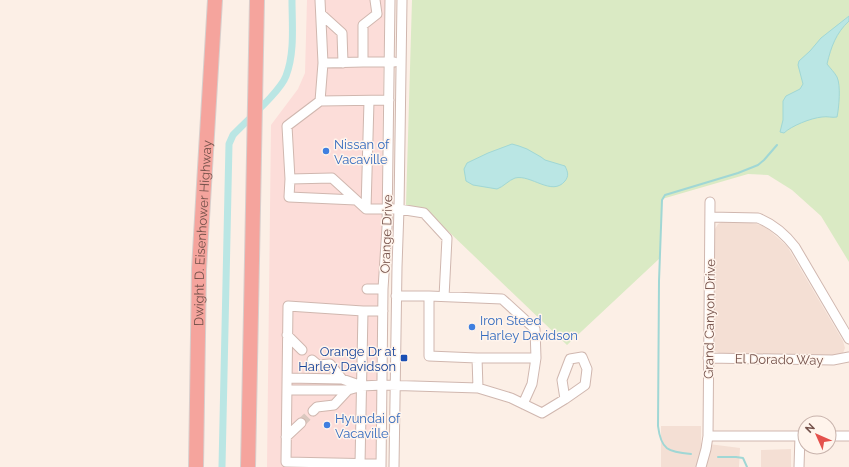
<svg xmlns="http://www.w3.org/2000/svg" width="849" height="467" font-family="Raleway,sans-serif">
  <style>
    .residential { fill: #f4dfd4 }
    .commercial { fill: #fcddd9 }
    .green { fill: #daeac4 }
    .water { fill: #bae6e4; stroke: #a0d7d5 }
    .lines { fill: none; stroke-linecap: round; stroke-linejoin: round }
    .stream { stroke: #a0d7d5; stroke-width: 2 }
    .canal { stroke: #bae6e4; stroke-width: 7 }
    .minor-tunnel { stroke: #dac8bf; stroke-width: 9; stroke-dasharray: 9 4.5; stroke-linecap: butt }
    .minor-casing { stroke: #d0b7af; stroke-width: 11 }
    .highway-casing { stroke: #d8cfcd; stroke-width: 16 }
    .minor { stroke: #fff; stroke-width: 9 }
    .highway { stroke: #f5a49d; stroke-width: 14 }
    .shop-dot { fill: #3f7fe0; stroke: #fff4ec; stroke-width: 1.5 }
    .transit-dot { fill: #1a4fb4; stroke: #fff4ec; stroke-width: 1.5 }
    .labels { text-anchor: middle; stroke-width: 3; stroke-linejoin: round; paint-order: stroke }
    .shop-label { font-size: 13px; fill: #366cbe; stroke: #fff4ec; text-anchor: start }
    .street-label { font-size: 13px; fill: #75524b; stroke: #fff4ec }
    .transit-label { font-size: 13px; fill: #164399; stroke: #fff4ec; text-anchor: end }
  </style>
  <rect width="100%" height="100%" fill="#fcefe6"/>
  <path class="residential" d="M722,222L751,223L761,225L768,229L787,246L843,341L845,348L843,353L836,355L721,354L715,351L714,344L715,229L718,224Z
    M661,426H701V443L740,448L739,467H661Z
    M791,449V467H761V450Z"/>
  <path class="commercial" d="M307,0H385L383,89L380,467H267L271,125L298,89L305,73Z"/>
  <path class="green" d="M412,0H849V262L821,216L792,190L768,175L748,174L662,199L660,258L567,345L424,208L406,205Z"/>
  <path class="water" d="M849,16V21C836,33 831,47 827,64C830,68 835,73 837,77C841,85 839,108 837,117C831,118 828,116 822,117C811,118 791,126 784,133L780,132L783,120V101L786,96L800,89L803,84L798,65L799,61L810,51L821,38Z
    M512,144L519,146L527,149L541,157L545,160L565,166C568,172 569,176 565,181C552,197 531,174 515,178C509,180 503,187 497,189L473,185L466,181L464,169L467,163L488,153Z"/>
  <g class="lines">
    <path class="stream" d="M691,454C668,452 661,450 658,426L659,281L662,200L665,195L738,173L758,165L764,160L777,145
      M718,457H736L743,458L747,467"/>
    <path class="canal" d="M222,467L229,144L233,135C246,121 280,92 286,76C295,53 292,24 292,0"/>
    <path class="minor-tunnel" d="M301,423L313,411"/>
    <g class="minor-casing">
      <path id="minor" d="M320,0L323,63L363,62V25L377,14L375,0
        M321,14L342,33L343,63
        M363,62H394
        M323,63L320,101L389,100
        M320,101L287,126L290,179L332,178L366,209H399L424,213L447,238L444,297
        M290,179L289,197L356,200
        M366,209L369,101
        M710,217L758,218C773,224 785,234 795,247L849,339
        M367,289H383
        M396,296H429
        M363,311L288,306L286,462L381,464
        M287,335L302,350
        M477,358H536L535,329L502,299L429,296V356L477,358L478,388
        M708,358L833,360L849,357
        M312,360L318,365L330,364L342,379
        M287,378L342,379L362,386
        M287,390H348L362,386L382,385L478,388L511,398L542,413L565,399L562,380L570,359L582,357L587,369L585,385L565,399
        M523,404L532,384L536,358
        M313,411L317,407L334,405L348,390
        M708,436H805
        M829,436H849
        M286,437L301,423
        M360,464L363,311H383
        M381,467L383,289L387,227L390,0
        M394,467L397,267L399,209L402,0
        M701,467L706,449L708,436L710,202
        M799,467L800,436"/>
    </g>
    <g class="highway-casing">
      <g id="highway">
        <path id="s1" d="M196,467L199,269L215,0"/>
        <path d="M248,467L257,0"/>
      </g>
    </g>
    <use href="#minor" class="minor"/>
    <use href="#highway" class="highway"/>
  </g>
  <g class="shop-dot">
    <circle cx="326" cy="151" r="4"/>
    <circle cx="472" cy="327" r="4"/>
    <circle cx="327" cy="425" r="4"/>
  </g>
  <rect class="transit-dot" x="400" y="354" width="8" height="8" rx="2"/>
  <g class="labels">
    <g class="shop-label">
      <text x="334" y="149">Nissan of<tspan x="334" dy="15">Vacaville</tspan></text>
      <text x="480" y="325">Iron Steed<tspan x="480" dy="15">Harley Davidson</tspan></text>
      <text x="335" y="423">Hyundai of<tspan x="335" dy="15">Vacaville</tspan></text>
    </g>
    <g class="street-label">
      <text dy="5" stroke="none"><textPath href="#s1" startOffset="234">Dwight D. Eisenhower Highway</textPath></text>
      <text transform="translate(386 234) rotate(-88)" y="5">Orange Drive</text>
      <text transform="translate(709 319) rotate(-89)" y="5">Grand Canyon Drive</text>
      <text transform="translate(779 359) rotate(1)" y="5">El Dorado Way</text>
    </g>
    <g class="transit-label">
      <text x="396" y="356">Orange Dr at<tspan x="396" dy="15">Harley Davidson</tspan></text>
    </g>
  </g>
  <g transform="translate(817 435) rotate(315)"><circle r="19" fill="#fff4ec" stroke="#c8b3ac"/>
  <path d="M0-3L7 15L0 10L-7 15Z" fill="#e4514c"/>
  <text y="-6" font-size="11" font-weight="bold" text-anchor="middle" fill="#75524b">N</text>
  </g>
</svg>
